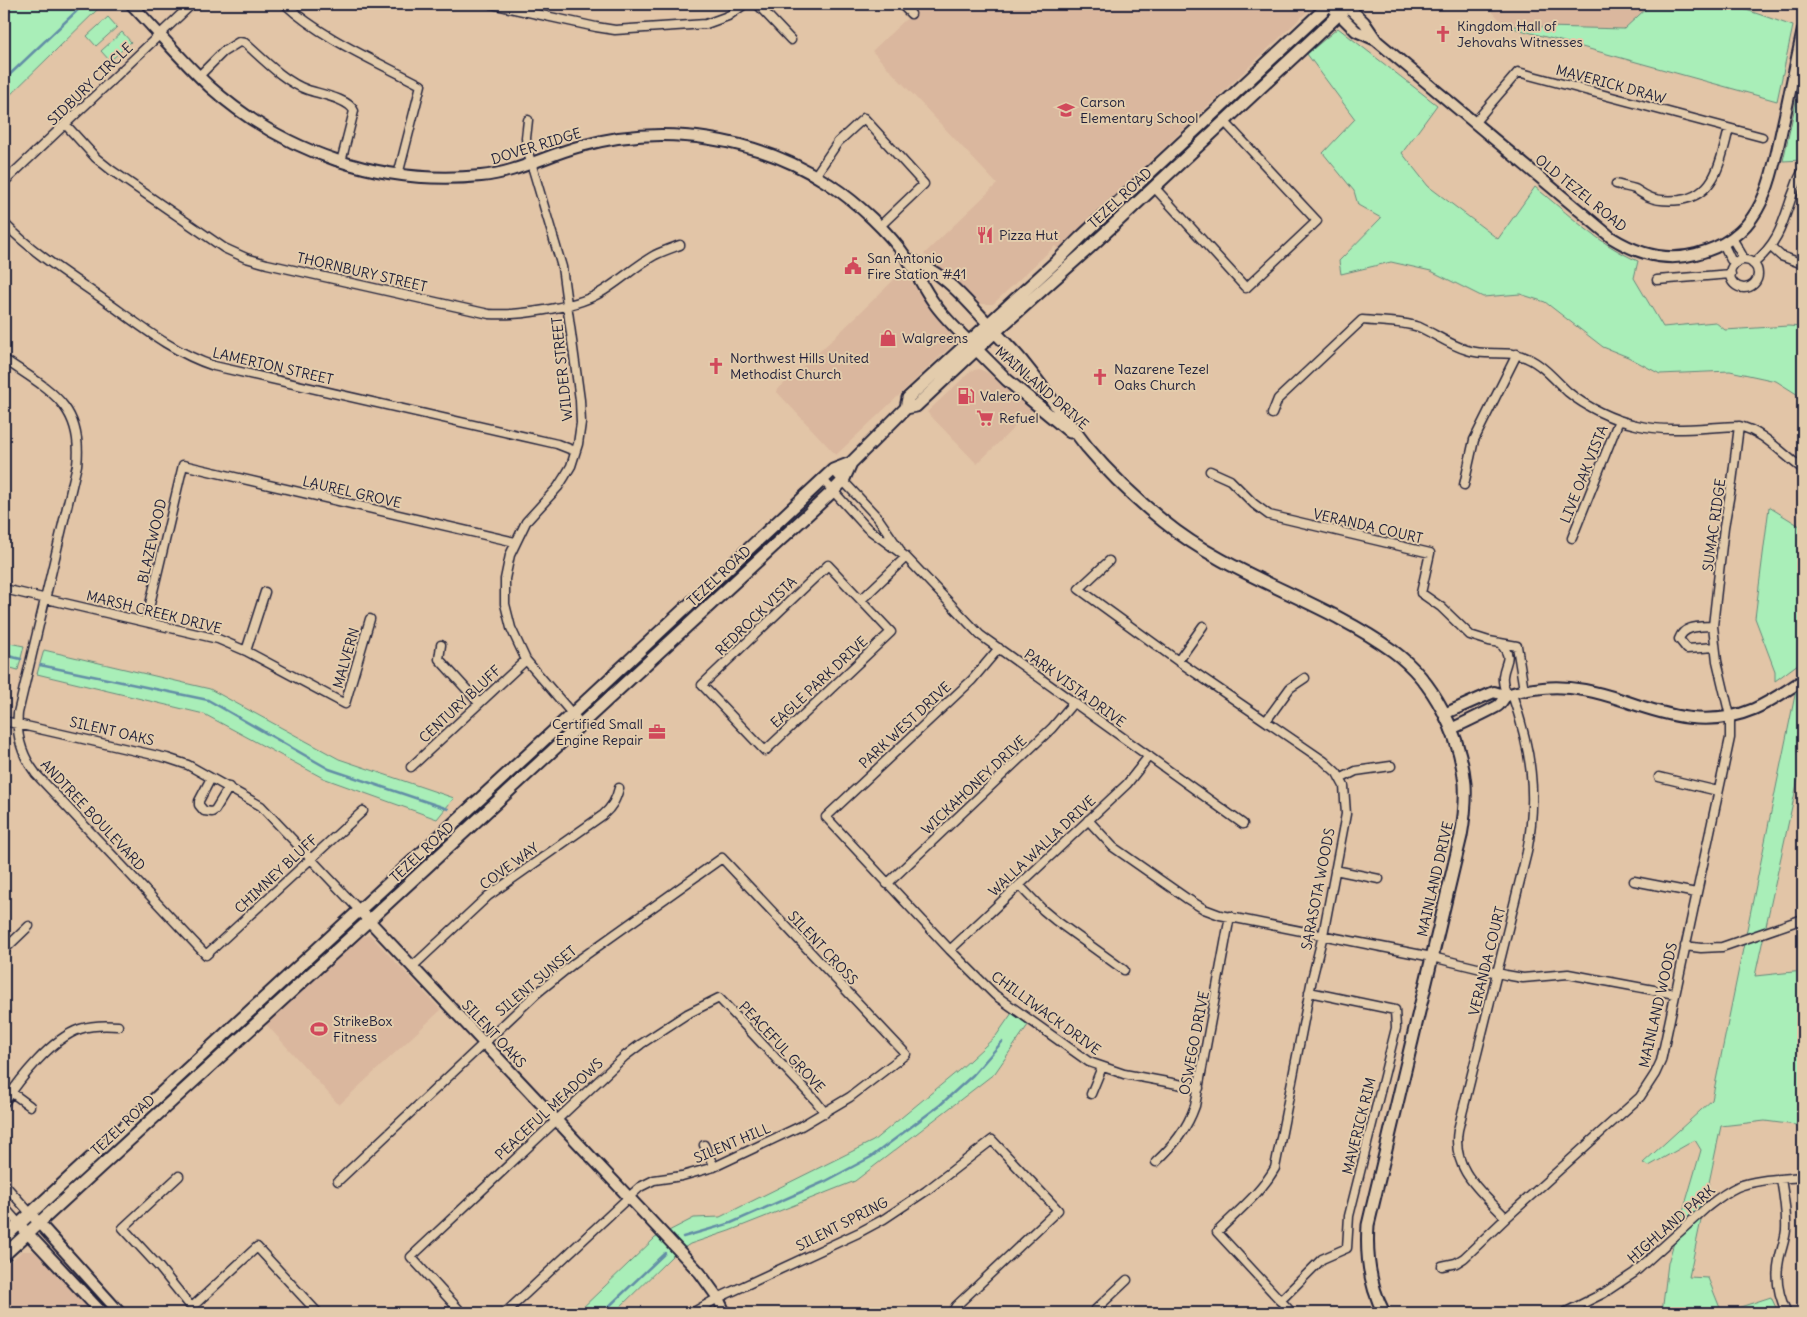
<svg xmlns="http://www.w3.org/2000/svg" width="1807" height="1317" font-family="Delius,sans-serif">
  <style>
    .built { fill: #dab79e }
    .green { fill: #a9eeb8; stroke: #66887a }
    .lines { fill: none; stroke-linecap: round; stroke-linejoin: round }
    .stream { stroke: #628ea6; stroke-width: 2.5 }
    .minor-casing { stroke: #22223b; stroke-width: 11 }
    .tertiary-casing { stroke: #22223b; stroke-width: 14 }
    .secondary-casing { stroke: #22223b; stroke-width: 15 }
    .minor { stroke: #e3ccac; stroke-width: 8 }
    .tertiary { stroke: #e3ccac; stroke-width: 10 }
    .secondary { stroke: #e3ccac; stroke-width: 11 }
    .labels { text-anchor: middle; stroke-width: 4; stroke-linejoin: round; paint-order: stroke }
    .poi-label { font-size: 14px; fill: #22223b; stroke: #e3ccac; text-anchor: start }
    .street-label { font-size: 14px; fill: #22223b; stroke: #e3ccac }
  </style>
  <rect width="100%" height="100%" fill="#e2c5a7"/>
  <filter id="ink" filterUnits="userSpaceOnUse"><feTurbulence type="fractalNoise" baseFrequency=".02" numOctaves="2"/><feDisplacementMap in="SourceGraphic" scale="10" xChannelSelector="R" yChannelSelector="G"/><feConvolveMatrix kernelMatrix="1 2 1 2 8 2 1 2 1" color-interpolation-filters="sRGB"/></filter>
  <g filter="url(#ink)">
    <path class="built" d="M922,4H1313L1314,5L1058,249L1055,246L993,304H979L924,254L997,184L872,51Z
      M1485,4H1651L1624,29L1506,26Z
      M904,270L917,290L955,338L952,345L836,455L776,391L833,339Z
      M979,369L988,373L1032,410L977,464L927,412L971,371Z
      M370,935L441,1010L339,1105L266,1024L360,937Z
      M22,1251H34L94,1313H4V1268Z"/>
    <path class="green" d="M4,4H103L4,101Z
      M1651,4H1729L1793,26L1777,101L1506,26L1624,29Z
      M108,17L117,27L96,46L87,36Z
      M1338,28L1437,105L1402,153L1428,186L1498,239L1535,187C1567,213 1600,245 1638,261L1634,278L1663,327L1715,322L1725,330L1788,326L1803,327V398L1776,381L1730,371L1660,374L1628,357L1603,347L1545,302L1520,294L1483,297L1431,271L1391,262L1341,274L1339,261L1381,218L1358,205L1354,191L1323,153L1355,119L1307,54Z
      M122,32L131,42L110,61L101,51Z
      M1803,70V160L1783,161Z
      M1769,507L1803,528V756L1755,976L1803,971V1126L1765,1121L1721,1126L1689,1277L1708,1278L1722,1313H1662L1668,1263L1701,1150L1695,1140L1649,1166L1643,1163L1712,1100L1802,661L1775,681V671L1755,618Z
      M4,642L24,646L18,670L4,666Z
      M44,650L210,689L339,759L454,798L437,819L323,778L204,714L37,674Z
      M1012,1013L1028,1025L995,1073L855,1181L729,1231L690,1244L673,1255L614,1313H577L655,1238L694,1218L720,1217L873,1141L958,1071L996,1036Z
      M1771,1297L1778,1312L1775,1313H1722Z"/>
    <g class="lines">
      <path class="stream" d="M4,80L84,4
        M4,655L21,659
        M40,665L208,700L329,769L448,809
        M683,1237L731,1223L826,1181L871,1157L940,1105L973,1075L1002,1042
        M602,1313L665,1253"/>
      <g class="minor-casing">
        <path id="minor" d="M285,4C321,38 378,62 421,85L398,175
          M491,4L596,27L615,30L706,24L728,16L745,4
          M757,4L791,40
          M901,4L911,14
          M199,76L223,52L239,42L245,43C263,59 286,83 308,90C320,94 349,99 354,111L341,162
          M528,120L526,138L527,149L562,267L580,400L581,423L578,444L571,466L565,476L558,487L526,522L510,555L505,579V604L511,628L526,660L581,724
          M1475,122L1518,72L1762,137
          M66,125L96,158L111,170L224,248L246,258L267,264L489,314C518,316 573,308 598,294C618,283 635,266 655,255C663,251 672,248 680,245
          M815,176L838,142L864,118L924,184L880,226
          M4,182L192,4
          M1616,184C1622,186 1629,187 1635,189C1640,192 1644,195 1649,197C1658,201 1669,201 1680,200C1717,195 1721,158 1729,129
          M1154,187L1246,288L1317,221L1224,121
          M4,223C32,252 67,274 100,297C137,323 171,352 214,366L557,444L575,451
          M1723,243L1731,260L1738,262L1742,255L1732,238
          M1771,247L1781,256L1803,264
          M1730 274a14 14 0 1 1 28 0a14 14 0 1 1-28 0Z
          M1753,264C1778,243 1782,226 1792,196C1796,187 1797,179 1803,171
          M1657,280L1731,274
          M4,359C47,389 84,404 77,465L18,713C16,735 22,756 36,774L206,955L363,811
          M1272,414L1278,399L1362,320C1381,322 1401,321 1419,327C1435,334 1450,345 1467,350C1486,357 1508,349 1527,358C1543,365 1555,380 1568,392C1586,407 1613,420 1636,425C1669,433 1705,427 1739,426C1763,431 1783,455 1803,469
          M833,470L878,518L900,550
          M1210,471L1230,480L1254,504L1269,515L1430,553L1421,593L1441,607L1470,635L1489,641L1517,646L1524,690
          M823,480L867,528L906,557L980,635L1243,824
          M1464,485L1474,440L1517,354
          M1572,538L1619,420
          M1109,561L1079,589L1178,661L1324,761L1337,773L1344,786L1346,814L1323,935L1312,979L1275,1168C1261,1193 1237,1212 1217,1232L1292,1313
          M828,565L891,632L765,751L702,685Z
          M4,589L218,639L246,651L345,704L370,619
          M861,600L906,557
          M146,621L183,465L515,542
          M1713,626C1700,627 1684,625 1679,639L1687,649L1715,647
          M1500,643C1514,659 1505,660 1503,676C1502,683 1505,689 1507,696
          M441,645L439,659L479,703
          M999,648L972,680L826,817L950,950L995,995L1089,1062L1124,1074L1199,1088
          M246,651L265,592
          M1178,661L1203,626
          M4,721L167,758L188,765L261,806L360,911
          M1266,721L1290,688L1305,678
          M411,767L526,660
          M1659,777L1718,791
          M211,778L199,801V805L204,811L212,812L215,810L229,787
          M1340,779L1356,771L1391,766
          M1088,820L1113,847L1186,898L1204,909L1220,915L1432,957L1506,975L1523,978L1568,974L1675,994
          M1335,870L1379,879
          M1634,881L1696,893
          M887,884L1052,728L1074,702
          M1019,885L1043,910L1055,920L1124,970
          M1685,946L1701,948L1722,947L1803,919
          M4,950L29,926
          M950,950L1127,784L1149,756
          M412,967L488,896L603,815C612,807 616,800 619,788
          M11,1092L30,1106
          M1091,1094L1102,1067
          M4,1103C20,1079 51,1039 80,1029C92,1025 105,1025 118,1026
          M704,1145L714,1167
          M1156,1162C1174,1145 1187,1129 1195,1106L1230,916
          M179,1176L123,1228L159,1267L196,1313
          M1781,1179C1784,1196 1787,1213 1786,1230C1785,1240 1781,1250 1779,1260C1775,1279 1779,1297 1787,1313
          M338,1181L536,994L573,964L722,858L906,1054L850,1097L801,1126L714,1167L682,1176L654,1180L640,1187L629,1197L505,1313
          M4,1184L30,1213
          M4,1207L19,1224
          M1506,1218C1482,1192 1451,1170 1458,1130L1527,852C1538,793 1531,750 1512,694
          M1442,1266L1456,1263L1464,1258L1506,1218L1640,1097L1655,1074L1661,1061L1730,738V716L1717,661L1713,626L1724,527L1732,482L1739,426
          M1280,1301L1322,1259L1347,1248L1349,1216L1396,1028L1395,1010L1309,992
          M192,1307L257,1247L318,1313
          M462,1313L411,1257L625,1056L641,1044L687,1014L719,998L816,1101L825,1113
          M692,1313L718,1298L858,1233L884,1219L926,1191L992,1140L1058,1210L956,1306L952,1313
          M1092,1313L1127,1280
          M1564,1313L1604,1293L1634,1273L1707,1207C1716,1200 1726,1192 1737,1187C1756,1179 1782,1179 1803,1177"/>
      </g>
      <g class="tertiary-casing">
        <path id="tertiary" d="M131,4C157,31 182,61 210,87C284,153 382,186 481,176C516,173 547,155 581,146C664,123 757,137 829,184C858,203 889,232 908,260C917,274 924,289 934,303C945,319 961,333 974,347
          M1329,4L1356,31L1376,40
          M1345,4L1364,22L1377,41L1612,238C1638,254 1667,262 1696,254C1764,237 1770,182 1783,124C1790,93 1796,61 1803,30
          M907,259C943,269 969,304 994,330
          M1444,714L1494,692L1507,696
          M1451,729C1466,722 1481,715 1496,707C1501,705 1502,700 1506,696C1513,691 1534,689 1543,688C1571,685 1598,692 1625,701C1668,716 1709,728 1754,709C1772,701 1787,690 1803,680
          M360,911L700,1273L718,1298L725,1313
          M30,1213L120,1313
          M19,1224L102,1313"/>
      </g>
      <g class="secondary-casing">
        <path id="secondary" d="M995,332C1005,343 1016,353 1025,365C1047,392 1066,420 1087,447C1109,473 1136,499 1163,521C1231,577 1321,599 1393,651C1434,681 1460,734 1465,784C1466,801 1464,819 1461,836L1368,1225C1366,1256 1369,1285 1384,1313
          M976,349L1007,380L1070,432
          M906,408L908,398L1058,260L1080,238L1330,4
          M4,1238L572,714L833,470L851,463L906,408L916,406L995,332L1089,248L1350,4
          M4,1255L377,913L833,491L843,481L851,463"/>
      </g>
      <use href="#minor" class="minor"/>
      <use href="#tertiary" class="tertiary"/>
      <use href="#secondary" class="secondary"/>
    </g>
  </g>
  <defs>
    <g id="church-bare" transform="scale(1.35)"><path d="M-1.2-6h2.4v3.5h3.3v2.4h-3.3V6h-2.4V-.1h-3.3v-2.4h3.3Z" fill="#d1495b" stroke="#e3ccac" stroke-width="2.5" paint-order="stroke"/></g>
    <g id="school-bare" transform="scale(1.35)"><path d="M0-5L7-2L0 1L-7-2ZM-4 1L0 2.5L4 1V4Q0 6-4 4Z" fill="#d1495b" stroke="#e3ccac" stroke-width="2.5" paint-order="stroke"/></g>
    <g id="restaurant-bare" transform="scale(1.35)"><path d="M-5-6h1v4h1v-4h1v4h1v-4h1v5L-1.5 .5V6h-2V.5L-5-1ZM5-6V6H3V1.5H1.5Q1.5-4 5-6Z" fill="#d1495b" stroke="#e3ccac" stroke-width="2.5" paint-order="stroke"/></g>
    <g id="civic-bare" transform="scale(1.35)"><path d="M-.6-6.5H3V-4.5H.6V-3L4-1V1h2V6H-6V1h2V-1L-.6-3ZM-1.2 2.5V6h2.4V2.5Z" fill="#d1495b" stroke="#e3ccac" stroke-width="2.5" paint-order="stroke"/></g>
    <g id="shop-bare" transform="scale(1.35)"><path d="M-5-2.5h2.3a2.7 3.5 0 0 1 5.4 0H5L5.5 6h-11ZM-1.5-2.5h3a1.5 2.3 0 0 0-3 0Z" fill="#d1495b" stroke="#e3ccac" stroke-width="2.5" paint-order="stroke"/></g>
    <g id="fuel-bare" transform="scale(1.35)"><path d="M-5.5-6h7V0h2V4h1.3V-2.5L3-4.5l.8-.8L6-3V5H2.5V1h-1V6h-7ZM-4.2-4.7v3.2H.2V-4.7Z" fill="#d1495b" stroke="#e3ccac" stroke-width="2.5" paint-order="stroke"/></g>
    <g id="supermarket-bare" transform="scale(1.35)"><path d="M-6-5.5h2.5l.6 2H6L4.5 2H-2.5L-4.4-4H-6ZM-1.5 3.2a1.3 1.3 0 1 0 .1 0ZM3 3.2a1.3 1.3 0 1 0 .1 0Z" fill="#d1495b" stroke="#e3ccac" stroke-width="2.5" paint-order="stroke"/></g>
    <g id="office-bare" transform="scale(1.35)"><path d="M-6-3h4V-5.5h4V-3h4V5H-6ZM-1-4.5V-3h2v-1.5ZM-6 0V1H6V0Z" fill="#d1495b" stroke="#e3ccac" stroke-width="2.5" paint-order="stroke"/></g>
    <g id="stadium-bare" transform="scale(1.35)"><path d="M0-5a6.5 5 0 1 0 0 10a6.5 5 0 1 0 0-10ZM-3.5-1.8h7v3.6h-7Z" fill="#d1495b" stroke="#e3ccac" stroke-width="2.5" paint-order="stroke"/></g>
  </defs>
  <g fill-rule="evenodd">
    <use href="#church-bare" x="1443" y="34"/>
    <use href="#school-bare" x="1066" y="110"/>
    <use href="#restaurant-bare" x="985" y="235"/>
    <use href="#civic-bare" x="853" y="266"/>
    <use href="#shop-bare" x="888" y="338"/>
    <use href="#church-bare" x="716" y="366"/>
    <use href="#church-bare" x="1100" y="377"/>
    <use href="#fuel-bare" x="966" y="396"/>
    <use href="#supermarket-bare" x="985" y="418"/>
    <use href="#office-bare" x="657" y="732"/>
    <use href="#stadium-bare" x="319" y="1029"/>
  </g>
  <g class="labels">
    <g class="poi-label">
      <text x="1457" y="31">Kingdom Hall of<tspan x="1457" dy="16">Jehovahs Witnesses</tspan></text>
      <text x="1080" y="107">Carson<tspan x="1080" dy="16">Elementary School</tspan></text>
      <text x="999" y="240">Pizza Hut</text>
      <text x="867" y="263">San Antonio<tspan x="867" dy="16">Fire Station #41</tspan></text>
      <text x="902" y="343">Walgreens</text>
      <text x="730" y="363">Northwest Hills United<tspan x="730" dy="16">Methodist Church</tspan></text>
      <text x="1114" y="374">Nazarene Tezel<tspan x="1114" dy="16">Oaks Church</tspan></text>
      <text x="980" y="401">Valero</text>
      <text x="999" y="423">Refuel</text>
      <text x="643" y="729" text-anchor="end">Certified Small<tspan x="643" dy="16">Engine Repair</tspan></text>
      <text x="333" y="1026">StrikeBox<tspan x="333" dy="16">Fitness</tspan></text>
    </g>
    <g class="street-label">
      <text transform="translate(90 84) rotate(-44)" y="5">SIDBURY CIRCLE</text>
      <text transform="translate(1611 84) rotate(15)" y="5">MAVERICK DRAW</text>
      <text transform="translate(536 146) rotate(-17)" y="5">DOVER RIDGE</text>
      <text transform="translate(1581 193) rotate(39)" y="5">OLD TEZEL ROAD</text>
      <text transform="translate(1120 198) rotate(-43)" y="5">TEZEL ROAD</text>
      <text transform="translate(362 272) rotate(13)" y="5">THORNBURY STREET</text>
      <text transform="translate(273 366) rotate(13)" y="5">LAMERTON STREET</text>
      <text transform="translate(562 369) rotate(-96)" y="5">WILDER STREET</text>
      <text transform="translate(1042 388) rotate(41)" y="5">MAINLAND DRIVE</text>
      <text transform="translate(1584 474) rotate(-68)" y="5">LIVE OAK VISTA</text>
      <text transform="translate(352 492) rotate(13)" y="5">LAUREL GROVE</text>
      <text transform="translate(1714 525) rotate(-82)" y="5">SUMAC RIDGE</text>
      <text transform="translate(1368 526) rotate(13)" y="5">VERANDA COURT</text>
      <text transform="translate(152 541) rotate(-77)" y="5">BLAZEWOOD</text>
      <text transform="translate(719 576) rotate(-43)" y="5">TEZEL ROAD</text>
      <text transform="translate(154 612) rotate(14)" y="5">MARSH CREEK DRIVE</text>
      <text transform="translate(756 616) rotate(-44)" y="5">REDROCK VISTA</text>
      <text transform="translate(346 658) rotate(-74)" y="5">MALVERN</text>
      <text transform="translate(819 682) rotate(-43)" y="5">EAGLE PARK DRIVE</text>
      <text transform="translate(1075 688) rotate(36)" y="5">PARK VISTA DRIVE</text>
      <text transform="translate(460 704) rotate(-43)" y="5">CENTURY BLUFF</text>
      <text transform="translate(905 725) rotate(-43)" y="5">PARK WEST DRIVE</text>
      <text transform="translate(112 731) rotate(13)" y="5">SILENT OAKS</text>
      <text transform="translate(974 785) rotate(-43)" y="5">WICKAHONEY DRIVE</text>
      <text transform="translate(93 815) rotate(47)" y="5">ANDTREE BOULEVARD</text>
      <text transform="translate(1042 846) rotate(-43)" y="5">WALLA WALLA DRIVE</text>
      <text transform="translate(422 852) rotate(-43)" y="5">TEZEL ROAD</text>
      <text transform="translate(509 866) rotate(-36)" y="5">COVE WAY</text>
      <text transform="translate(276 874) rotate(-43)" y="5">CHIMNEY BLUFF</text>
      <text transform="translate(1435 879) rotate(-77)" y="5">MAINLAND DRIVE</text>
      <text transform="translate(1318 889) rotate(-79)" y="5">SARASOTA WOODS</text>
      <text transform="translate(823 948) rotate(47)" y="5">SILENT CROSS</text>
      <text transform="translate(1487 961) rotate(-76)" y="5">VERANDA COURT</text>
      <text transform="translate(536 981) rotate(-40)" y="5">SILENT SUNSET</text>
      <text transform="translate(1658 1005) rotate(-77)" y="5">MAINLAND WOODS</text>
      <text transform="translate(1046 1013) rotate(36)" y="5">CHILLIWACK DRIVE</text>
      <text transform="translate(494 1034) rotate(47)" y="5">SILENT OAKS</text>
      <text transform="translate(1194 1043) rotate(-79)" y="5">OSWEGO DRIVE</text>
      <text transform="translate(782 1047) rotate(47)" y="5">PEACEFUL GROVE</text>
      <text transform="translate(549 1109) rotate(-43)" y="5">PEACEFUL MEADOWS</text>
      <text transform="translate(123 1125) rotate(-43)" y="5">TEZEL ROAD</text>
      <text transform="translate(1359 1126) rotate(-76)" y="5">MAVERICK RIM</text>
      <text transform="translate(732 1143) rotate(-23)" y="5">SILENT HILL</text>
      <text transform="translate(842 1224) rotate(-27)" y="5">SILENT SPRING</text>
      <text transform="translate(1671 1224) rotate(-41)" y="5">HIGHLAND PARK</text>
    </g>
  </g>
  <rect width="1807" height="1317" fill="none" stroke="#e3ccac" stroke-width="20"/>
  <rect x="10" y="10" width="1787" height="1297" fill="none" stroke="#22223b" stroke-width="2" filter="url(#ink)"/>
</svg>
